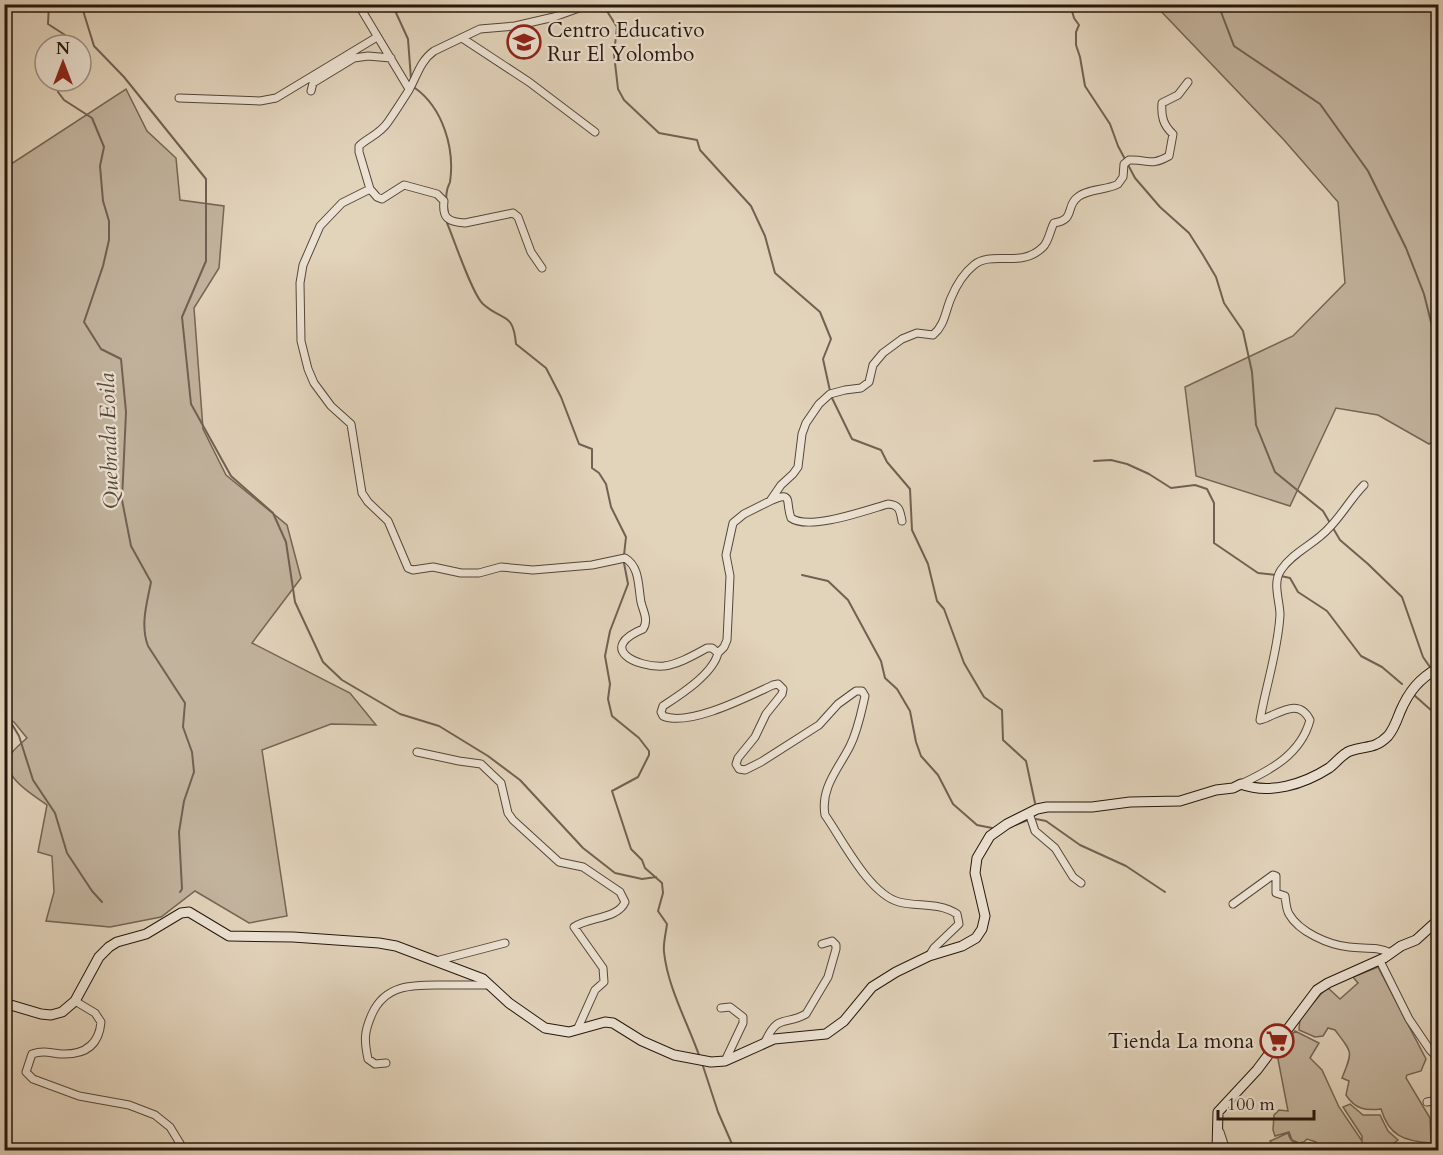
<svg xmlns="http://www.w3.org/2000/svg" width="1443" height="1155" font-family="Cardo,serif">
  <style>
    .green { fill: #c2b39d; stroke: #746554; stroke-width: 1.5 }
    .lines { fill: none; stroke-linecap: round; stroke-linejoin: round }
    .stream { stroke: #706152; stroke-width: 2 }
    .street-casing { stroke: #544638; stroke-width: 9 }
    .secondary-casing { stroke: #25170c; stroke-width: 11 }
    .street { stroke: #ece2d3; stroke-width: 7 }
    .secondary { stroke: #ece2d3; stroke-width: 9 }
    .labels { text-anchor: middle; stroke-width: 4.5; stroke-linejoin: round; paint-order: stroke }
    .poi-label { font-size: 21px; fill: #25170c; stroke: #ece2d3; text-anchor: start }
    .water-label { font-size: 22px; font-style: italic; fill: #57493a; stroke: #ece2d3 }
  </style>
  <rect width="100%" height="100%" fill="#e2d3bb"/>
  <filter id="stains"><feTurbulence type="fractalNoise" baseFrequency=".00333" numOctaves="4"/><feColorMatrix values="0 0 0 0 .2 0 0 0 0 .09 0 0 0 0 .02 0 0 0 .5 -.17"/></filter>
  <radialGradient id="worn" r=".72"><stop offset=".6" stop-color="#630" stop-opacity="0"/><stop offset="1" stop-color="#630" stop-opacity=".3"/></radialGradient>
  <path class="green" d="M1155,5H1438V437L1429,444L1378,415L1336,408L1290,506L1196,476L1185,387L1293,336L1345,283L1338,202L1284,140Z
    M126,89L147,131L176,158L180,200L224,206L219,268L194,308L203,429L226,475L287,525L301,578L252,643L350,693L376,725L331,724L262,750L287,916L249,923L195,891L161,917L110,927L46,921L54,892L52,856L38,852L47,805C34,795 0,777 10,756C13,749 22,743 27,738L14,722L4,717L5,168Z
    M1378,967L1426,1059L1421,1071L1407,1075L1406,1078L1430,1118L1431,1143C1404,1141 1389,1136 1381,1109C1365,1111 1355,1109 1346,1095L1349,1081L1342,1078C1353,1050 1353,1054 1335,1030L1328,1028L1323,1036L1315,1037L1299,1030L1300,1018L1327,987L1340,999L1358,983L1353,977Z
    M1295,1031L1319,1043L1310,1058L1322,1070L1339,1107L1362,1141V1136L1343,1107L1350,1104L1363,1115H1380L1388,1131L1398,1140L1384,1150H1363L1362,1142L1360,1150H1317L1319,1146L1316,1142L1307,1139L1304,1142L1299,1143L1292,1140L1289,1132L1275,1136L1273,1130L1274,1115L1279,1110L1288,1111L1277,1054Z
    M1288,1133C1291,1145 1299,1145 1310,1143L1316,1146L1315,1150H1274L1275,1148L1270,1141Z"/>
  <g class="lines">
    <path class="stream" d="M49,4L48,24L65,35L67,45
      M81,4L94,46L124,77L206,179V261L182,317L191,404L231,476L273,513L286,542L295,602L323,662L342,680L400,714L439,726L488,756L520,780L583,848L615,873L642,879L656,877
      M392,4L408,39L411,79
      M1070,4L1074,18L1079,25L1076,32V45L1080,57L1085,86L1110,124L1118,146L1135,178L1160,207L1189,233L1203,255L1216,277L1224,303L1243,331L1252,372L1256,425L1275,472L1323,511L1340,540L1368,564L1402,597L1423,657L1432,670
      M1218,4L1234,46L1320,104L1368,171L1406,248L1424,294L1438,350
      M605,8L617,27L614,54L618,89L624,100L659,133L697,140L700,150L751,206L765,236L775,273L820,312L831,339L823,359L830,391
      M58,81V92L64,100L92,118L104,147L100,166L103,201L109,221V240L103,266L84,322L101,349L121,359L126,412L122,500L131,546L151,582C147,603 140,625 148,646L185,703L183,727L192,752L194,772L184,801L179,832L182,889L180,892
      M415,88C443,108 455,149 450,182C449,185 447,188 447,191C445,198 447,207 448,214
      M447,223C454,239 472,294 483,304C503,322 513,311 516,344L546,368L561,397L579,444L592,449V468L599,473L606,484L611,507L626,537L624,555
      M831,396L852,439L881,450L887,462L910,489L912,530L928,564L937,601L944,609L964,663L984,697L1002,710L1003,740L1026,761L1035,803
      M1094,461L1111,460L1127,464L1149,474L1171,488L1195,485L1207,489L1214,503V543L1258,573L1276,575
      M624,563L628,584L610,631L605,656L610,684L608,699L612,716L639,738L649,751V755L638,777L612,791L631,849L642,860L645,868L662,883L663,893L658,911L667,924C666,933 663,943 664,952C668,989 688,1023 700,1058
      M802,575L828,581L848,600L881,661L885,678L897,689L910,711L916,742L921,756L938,775L953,804L977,825L992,828
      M1281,576L1290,578L1298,592L1327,611L1361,656L1382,667L1402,684
      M1414,695L1432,711L1438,714
      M4,711L19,736L33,780L55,813L67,853L92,891L102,902
      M1036,819L1046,821L1080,845L1126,866L1165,892
      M1015,825L1028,820
      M702,1063L718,1112L732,1144V1150"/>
    <g class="street-casing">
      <path id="street" d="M358,4L409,89
        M590,4L554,17L515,26L480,29L434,51C420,61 417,76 409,90C402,101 395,112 388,122C380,134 369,137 359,146V152L370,189L342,203L320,226L303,265L300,283L301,341L308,369L314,383L331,406L351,424L362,493L368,502L388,521L408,568L413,570L433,567L461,573H479L501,567L533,570L592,565L625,558C640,567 638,586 641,602C643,611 649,620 643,629C597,648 636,668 664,666C679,664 694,655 707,648H712L718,653C713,674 680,695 663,706L661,712L663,716C689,727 747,697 773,685L778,684L783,689L782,694L766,714L755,737L738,758L736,764L739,769L745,770L761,762L819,725L838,704L856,691H862L865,696C861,713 858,730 850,746C839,768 820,788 825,815C842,839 869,894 899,902C918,907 939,902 957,914L959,924L934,948L929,956
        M462,38L529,82L595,132
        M311,91L313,83L354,58L368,56L391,58
        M179,98L260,101L276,98L377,37
        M370,189L377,197L382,199L404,185L437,194L444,201C442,218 448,222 465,223L513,213L518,217L531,252L542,268
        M770,501C794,490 785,502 791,518C809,531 867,510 888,504C900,505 900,511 902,521
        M718,653L724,647L727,640L730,576L726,555L733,523L744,514L770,501L781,485L793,474L798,467L802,434L806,423L819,404L830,394L845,390L861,388L869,382L873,365L883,353L902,339L917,333L933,335C945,325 945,312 951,298C956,286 964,273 974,265C992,250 1021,269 1043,247C1049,241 1050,230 1054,223C1076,220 1065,206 1078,197C1087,189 1108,190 1118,184L1123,177L1124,164L1129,160C1149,159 1149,167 1169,156L1173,134C1163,125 1161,116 1162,103L1178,95L1188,82
        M417,752L459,761L481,764L501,783L508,813L513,820L559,862L583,867L620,892L625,902C618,919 588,917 574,927L603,968L604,982L595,990L577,1030
        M1241,784C1271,770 1301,754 1310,720C1298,696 1278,715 1260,720C1266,685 1278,651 1280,615C1280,601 1272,583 1281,570C1293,552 1315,544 1329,528C1342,515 1351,498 1364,485
        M1029,813L1035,831L1055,848L1073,877L1081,883
        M1233,904L1273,875L1276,876V893L1285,896C1286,902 1286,909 1289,914C1299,932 1329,945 1349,947C1364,949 1376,946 1391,953
        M436,961L505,943
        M1380,961L1409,1019L1430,1050L1434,1054L1438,1055
        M75,1001L95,1013L101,1022C99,1045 85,1055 61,1054C50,1053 44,1050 32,1054L26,1072L33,1079L79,1096L129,1105L155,1115L170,1127L184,1150
        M721,1008L730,1007L743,1017V1023L725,1061
        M765,1042C778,1013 785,1026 806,1014L828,977L836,949V945L832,941L822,944
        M386,1063L375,1064L368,1059C364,1040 364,1032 372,1014C386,983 415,985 444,985C459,985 475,985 490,985
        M1427,1102L1438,1100
        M1220,1132L1226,1150"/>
    </g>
    <g class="secondary-casing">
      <path id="secondary" d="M4,1003L41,1014L51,1015L62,1012L75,1001L99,957L109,947L117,942L146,934L181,913L189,912L229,936L293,937L379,943L396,946L483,979L509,1003L545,1028L569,1032L605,1022L613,1023L642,1041L674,1055L711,1062L725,1061L774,1039L826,1034L844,1021L872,987L896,972L929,956L962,946L976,938L982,929L985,916L975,873L977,858L990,836L1007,824L1037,809L1047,807H1092L1130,802L1180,801L1216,790L1233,788L1241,784C1270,795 1304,784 1329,768C1336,763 1342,754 1350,751C1366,745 1374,750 1388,736C1394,729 1397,720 1400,712C1409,691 1419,679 1438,668
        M1217,1150L1218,1112L1257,1070L1317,990L1328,983L1384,958L1401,946L1416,940L1438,920"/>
    </g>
    <use href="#street" class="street"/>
    <use href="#secondary" class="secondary"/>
  </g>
  <defs>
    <g id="school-ring" transform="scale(1.725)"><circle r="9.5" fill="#ece2d3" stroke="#8f2418" stroke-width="1.5"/><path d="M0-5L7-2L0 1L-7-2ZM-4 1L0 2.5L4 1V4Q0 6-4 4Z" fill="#8f2418"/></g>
    <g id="supermarket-ring" transform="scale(1.725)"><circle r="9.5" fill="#ece2d3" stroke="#8f2418" stroke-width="1.5"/><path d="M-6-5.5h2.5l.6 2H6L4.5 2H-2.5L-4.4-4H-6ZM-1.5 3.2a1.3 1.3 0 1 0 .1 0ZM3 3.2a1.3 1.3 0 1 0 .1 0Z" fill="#8f2418"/></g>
  </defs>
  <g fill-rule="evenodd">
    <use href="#school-ring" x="524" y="42"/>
    <use href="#supermarket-ring" x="1277" y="1041"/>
  </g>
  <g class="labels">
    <g class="poi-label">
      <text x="547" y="37">Centro Educativo<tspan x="547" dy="24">Rur El Yolombo</tspan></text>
      <text x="1254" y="1048" text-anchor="end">Tienda La mona</text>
    </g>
    <g class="water-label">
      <text transform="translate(108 441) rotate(-92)" y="8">Quebrada Eoila</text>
    </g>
  </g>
  <rect width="1443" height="1155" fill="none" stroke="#e2d3bb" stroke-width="24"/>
  <rect x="6" y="6" width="1431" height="1143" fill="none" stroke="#25170c" stroke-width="3"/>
  <rect x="12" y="12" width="1419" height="1131" fill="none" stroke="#25170c" stroke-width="1.5"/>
  <g transform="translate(63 63)"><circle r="28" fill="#ece2d3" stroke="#9c9183" stroke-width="1.5"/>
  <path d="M0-4.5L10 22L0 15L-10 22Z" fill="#8f2418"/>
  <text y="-9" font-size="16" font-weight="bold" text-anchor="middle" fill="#25170c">N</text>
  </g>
  <path d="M1218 1110v9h96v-9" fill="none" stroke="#25170c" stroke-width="3"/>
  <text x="1227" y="1110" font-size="18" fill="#25170c" stroke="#ece2d3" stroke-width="4.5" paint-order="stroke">100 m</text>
  <rect width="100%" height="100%" filter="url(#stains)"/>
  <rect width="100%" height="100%" fill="url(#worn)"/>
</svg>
